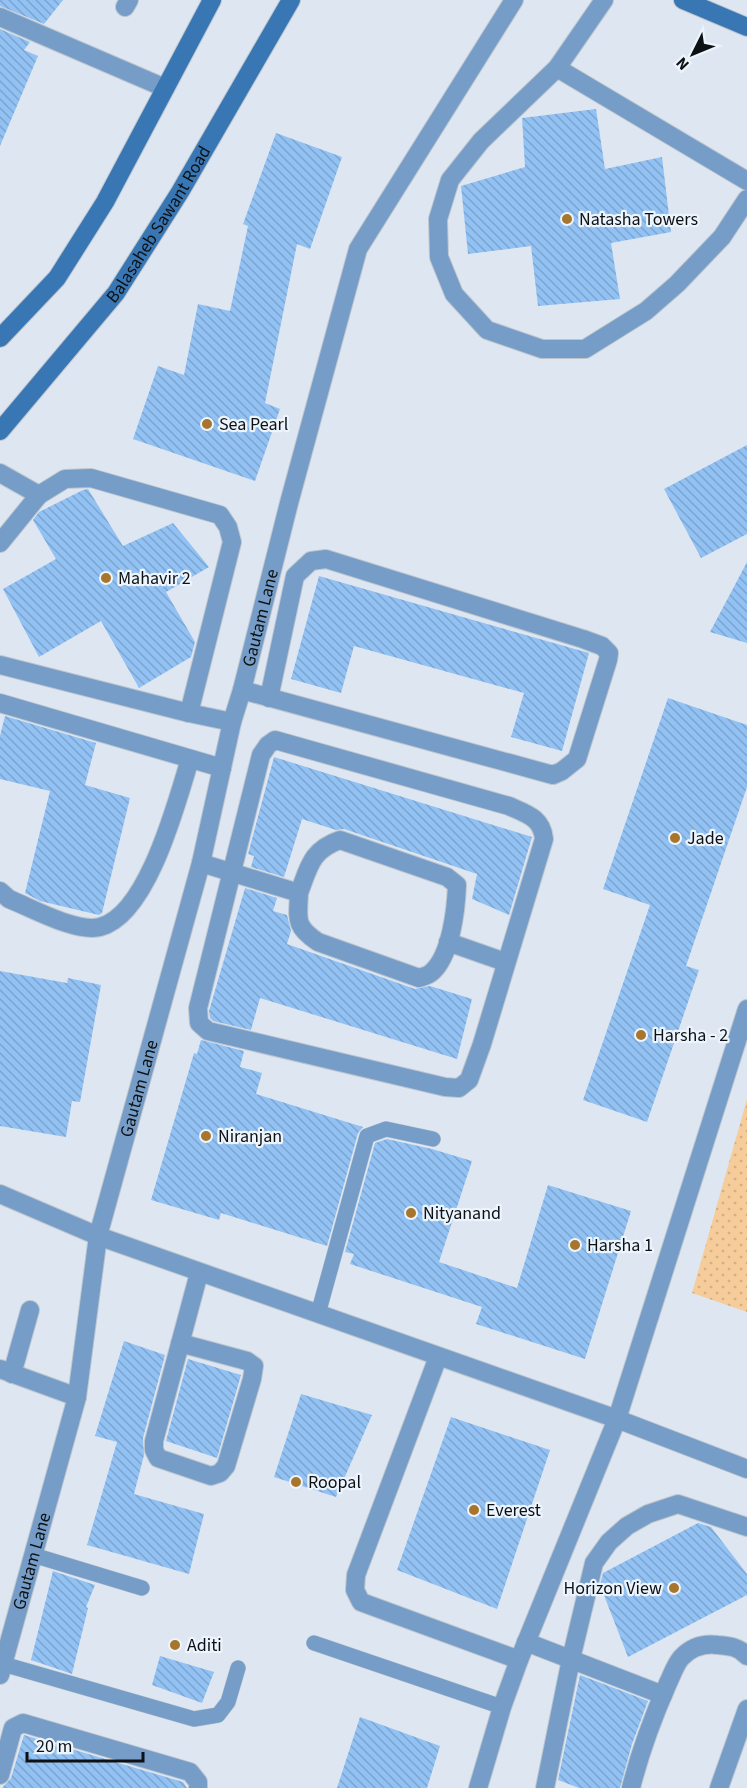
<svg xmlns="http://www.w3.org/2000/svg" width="747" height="1788" font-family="'Source Sans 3',sans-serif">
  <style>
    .park { fill: url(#park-dots) }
    .building { fill: url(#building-back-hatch) }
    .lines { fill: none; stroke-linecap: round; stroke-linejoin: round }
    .lane-casing { stroke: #bdc5ce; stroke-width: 16 }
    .street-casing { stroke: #bdc5ce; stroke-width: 20 }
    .secondary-casing { stroke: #bdc5ce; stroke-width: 20 }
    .lane { stroke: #759dc7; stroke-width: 15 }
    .street { stroke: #759dc7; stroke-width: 18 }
    .secondary { stroke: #3977b4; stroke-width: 18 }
    .poi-dot { fill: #a7752b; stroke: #ecf5fe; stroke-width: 2 }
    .labels { text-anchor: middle; stroke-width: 4.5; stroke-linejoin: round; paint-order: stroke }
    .poi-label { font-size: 18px; fill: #0e1114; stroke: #ecf5fe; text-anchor: start }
    .street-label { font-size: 18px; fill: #0e1114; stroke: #ecf5fe }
  </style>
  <defs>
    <pattern id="park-dots" width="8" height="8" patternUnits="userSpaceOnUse" patternTransform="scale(1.5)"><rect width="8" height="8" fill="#f6cd9a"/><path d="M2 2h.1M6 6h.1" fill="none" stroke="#d2af84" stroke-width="1.8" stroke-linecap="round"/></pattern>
    <pattern id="building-back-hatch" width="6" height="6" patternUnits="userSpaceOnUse" patternTransform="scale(1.5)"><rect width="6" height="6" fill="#92c1f3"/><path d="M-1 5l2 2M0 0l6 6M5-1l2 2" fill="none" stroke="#7da5cf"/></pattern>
  </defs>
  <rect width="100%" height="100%" fill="#dee7f1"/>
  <path class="park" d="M747,1099V1312L692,1293Z"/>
  <path class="building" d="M0,0H63L44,24L0,6Z
    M0,29L30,42L24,50L38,56L0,146Z
    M596,109L605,169L662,157L671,232L611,243L620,299L538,306L531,246L468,254L461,186L525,167L522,118Z
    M276,133L342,157L310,249L297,244L265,403L280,409L255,481L133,439L158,366L184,375L198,304L230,311L248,226L243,224Z
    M747,445V534L701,558L664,489Z
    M88,489L123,546L173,523L209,567L166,592L195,642L191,657L139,688L101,621L39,657L3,589L56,559L33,520L39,512L83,490Z
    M747,562V643L710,632Z
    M319,576L589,653L562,751L511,737L524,693L354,646L341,693L291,679Z
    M668,698L747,725V787L686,966L699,970L647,1122L583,1100L650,905L603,889Z
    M5,716L96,743L85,785L130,798L102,913L99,915L40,901L25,893L50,791L0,779V736Z
    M274,757L532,837L509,915L472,899L477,874L344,829L336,830L302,819L284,877L251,867L254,856L248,854Z
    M245,888L277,898L273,911L287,915L291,931L287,944L415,989L430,986L472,999L457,1059L260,998L251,1030L213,1021L210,1018L209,1011Z
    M0,971L67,983L68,978L101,985L80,1102L72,1101L66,1137L0,1126Z
    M201,1040L244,1051L240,1067L262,1073L256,1094L363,1127L358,1133L327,1246L221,1213L219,1220L151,1200L194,1053L197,1054Z
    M387,1139L432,1149L472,1161L439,1262L517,1288L548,1185L631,1211L585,1359L476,1324L482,1307L350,1264L354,1254L345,1252L375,1143Z
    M124,1341L165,1355L143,1438L144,1455L134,1494L204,1514L189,1574L87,1545L117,1442L95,1436Z
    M188,1359L241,1375L217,1458L166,1441Z
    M301,1394L372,1415L336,1497L274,1477Z
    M451,1417L550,1450L497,1609L397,1570Z
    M698,1523L711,1527L747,1574V1595L628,1657L600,1585L603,1573Z
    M53,1571L95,1585L86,1607L88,1608L72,1674L31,1660Z
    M160,1656L214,1672L202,1703L152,1685Z
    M580,1675L648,1701L632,1744L620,1788H579L558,1780Z
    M360,1717L440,1746L427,1788H337Z
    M24,1735L183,1782L187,1788H2L11,1778Z"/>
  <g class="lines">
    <g class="lane-casing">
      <path id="lane" d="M318,1314L367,1136L386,1129L433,1139
        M33,1555L142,1588
        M314,1643L502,1707
        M3,1664L194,1719L218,1715L228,1702L238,1668"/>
    </g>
    <g class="street-casing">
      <g id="street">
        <path d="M604,0L557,68L481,141L450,180L438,219L439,257L454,294L487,330L542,349H585L646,311L677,284L722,237L747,199"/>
        <path d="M125,7L129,0"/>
        <path d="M0,17L165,88"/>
        <path d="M557,68L747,181"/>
        <path d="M0,473L39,495L65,479L91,478L220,515L228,527L232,542L189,713L0,665"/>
        <path d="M0,543L39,495"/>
        <path d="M242,690L553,775L562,771L577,759L608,660L609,653L602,646L583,639L326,559L311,561L295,576L269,698"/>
        <path d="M0,703L222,768"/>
        <path d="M189,713L232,722"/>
        <path d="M275,740L509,806C527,814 542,818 544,839L482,1044L469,1080L459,1088L445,1087L208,1031L199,1023L198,1008L261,755L268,745Z"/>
        <path d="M201,863L299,893C298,919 294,926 318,942L419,978C424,976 428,976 432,972C451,955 456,910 457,885L447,877L340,840C311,850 309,867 299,893"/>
        <path d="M0,891L9,899C32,908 76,933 100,927C148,915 177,801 190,759"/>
        <path d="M448,942L505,962"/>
        <path d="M0,1194L98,1236L617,1419L747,1469"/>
        <path d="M180,1343L247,1361L254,1366L252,1379L226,1466L220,1473L211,1476L158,1458L154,1450V1441L199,1273"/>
        <path d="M438,1357L356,1575L355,1590L361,1602L519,1660"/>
        <path d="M0,1369L77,1397"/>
        <path d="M12,1374L30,1310"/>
        <path d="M526,1642L663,1695"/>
        <path id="s1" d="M0,1675L77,1397L98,1236L201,863L232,722L242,690L289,503L358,249L514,0"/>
        <path d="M0,1775L13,1728L23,1723L190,1772L198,1782V1788"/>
        <path d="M478,1788L502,1707L519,1660L617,1419L747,1009"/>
        <path d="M545,1788L571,1659L594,1563L609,1542L627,1526L648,1514L678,1504L747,1527"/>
        <path d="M631,1788C640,1752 653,1717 668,1683C672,1675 675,1665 681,1658C691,1647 703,1643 718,1645C730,1646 739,1647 747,1656"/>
        <path d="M719,1788L747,1709"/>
      </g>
    </g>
    <g class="secondary-casing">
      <g id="secondary">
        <path d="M683,0L747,27"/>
        <path d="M0,338L57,278L105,202L212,0"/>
        <path id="s2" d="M0,431L116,293L180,192L291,0"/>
      </g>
    </g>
    <use href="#lane" class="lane"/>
    <use href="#street" class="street"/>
    <use href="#secondary" class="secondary"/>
  </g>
  <g class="poi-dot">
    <circle cx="567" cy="219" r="6"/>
    <circle cx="207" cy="424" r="6"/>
    <circle cx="106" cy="578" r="6"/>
    <circle cx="675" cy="838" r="6"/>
    <circle cx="641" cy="1035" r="6"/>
    <circle cx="206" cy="1136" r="6"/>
    <circle cx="411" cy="1213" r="6"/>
    <circle cx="575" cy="1245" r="6"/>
    <circle cx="296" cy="1482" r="6"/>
    <circle cx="474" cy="1510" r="6"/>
    <circle cx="674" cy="1588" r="6"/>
    <circle cx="175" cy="1645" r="6"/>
  </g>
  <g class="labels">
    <g class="poi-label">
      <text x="579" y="225">Natasha Towers</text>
      <text x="219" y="430">Sea Pearl</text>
      <text x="118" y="584">Mahavir 2</text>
      <text x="687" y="844">Jade</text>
      <text x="653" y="1041">Harsha - 2</text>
      <text x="218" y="1142">Niranjan</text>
      <text x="423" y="1219">Nityanand</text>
      <text x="587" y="1251">Harsha 1</text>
      <text x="308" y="1488">Roopal</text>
      <text x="486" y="1516">Everest</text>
      <text x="662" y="1594" text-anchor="end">Horizon View</text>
      <text x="187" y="1651">Aditi</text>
    </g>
    <g class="street-label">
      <text dy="6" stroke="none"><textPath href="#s2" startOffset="261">Balasaheb Sawant Road</textPath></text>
      <text dy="6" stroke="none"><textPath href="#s1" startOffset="1090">Gautam Lane</textPath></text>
      <text dy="6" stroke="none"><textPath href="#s1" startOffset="604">Gautam Lane</textPath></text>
      <text dy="6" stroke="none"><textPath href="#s1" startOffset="118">Gautam Lane</textPath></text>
    </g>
  </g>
  <g transform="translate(693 54) rotate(227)" stroke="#ecf5fe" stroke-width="4.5" paint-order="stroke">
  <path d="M0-4.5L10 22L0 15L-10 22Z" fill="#0e1114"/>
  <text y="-9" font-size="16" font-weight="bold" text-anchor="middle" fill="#0e1114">N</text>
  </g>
  <path d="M27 1752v9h116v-9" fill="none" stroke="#0e1114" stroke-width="3"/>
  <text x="36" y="1752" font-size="18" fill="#0e1114" stroke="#ecf5fe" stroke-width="4.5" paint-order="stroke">20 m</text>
</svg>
